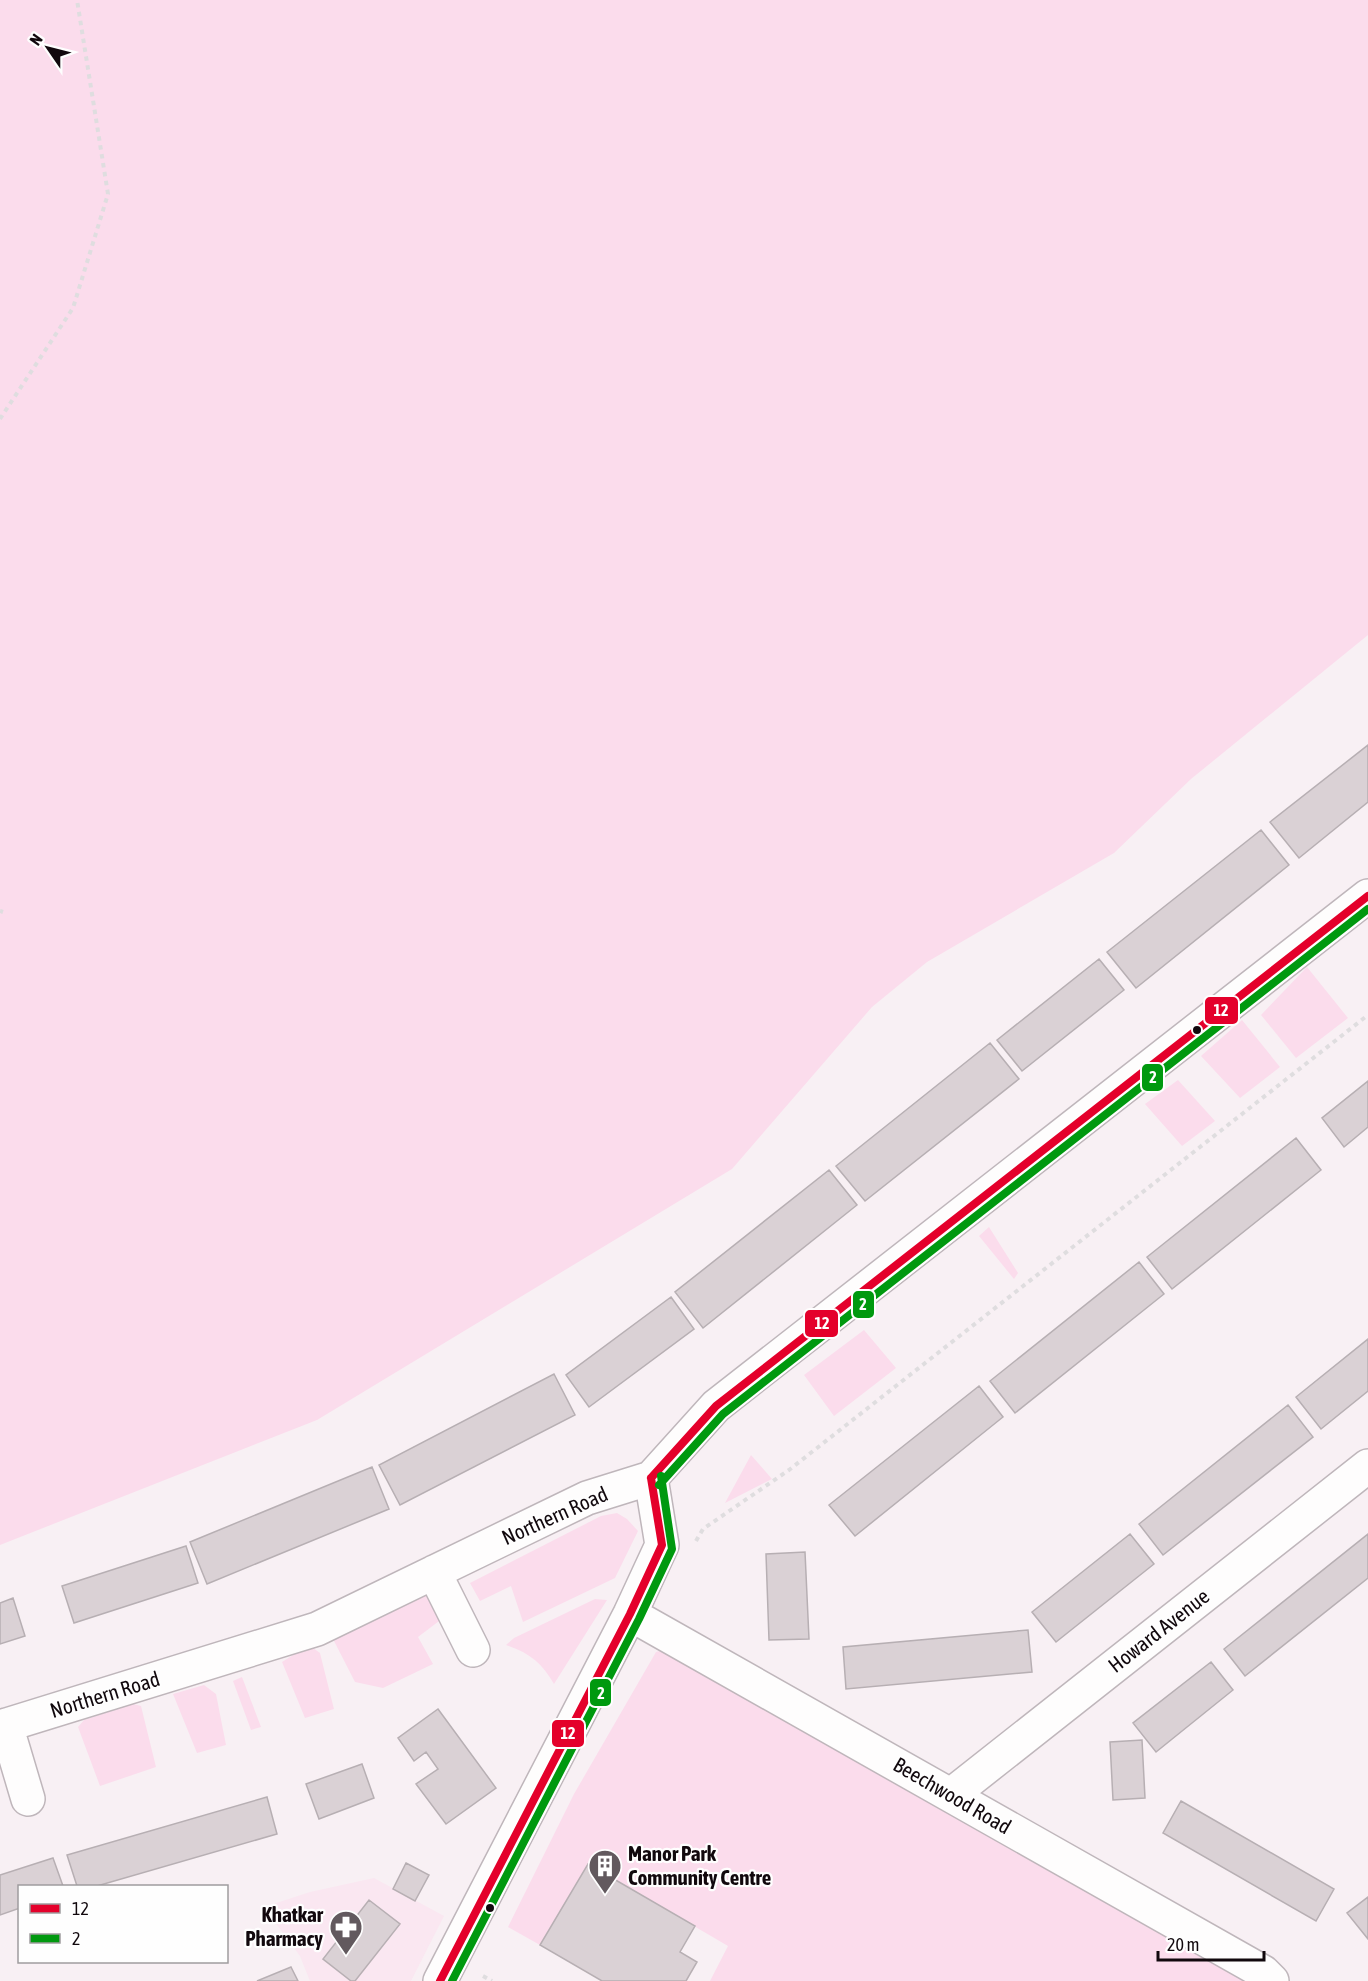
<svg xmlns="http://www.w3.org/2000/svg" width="1368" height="1981" font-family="'Asap Condensed',sans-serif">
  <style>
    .built { fill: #fae7f1 }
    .green { fill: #fbdcec }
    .building { fill: #dad1d5; stroke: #b7afb3; stroke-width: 1.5 }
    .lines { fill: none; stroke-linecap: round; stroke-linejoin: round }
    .minor-casing { stroke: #bfb6bb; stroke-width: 36 }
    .path { stroke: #dfdddf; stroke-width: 4; stroke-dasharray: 4.5 4.5; stroke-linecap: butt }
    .minor { stroke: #fefdfd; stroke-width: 33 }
    .bus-1-casing { stroke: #fefefe; stroke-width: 12 }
    .bus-2-casing { stroke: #fefefe; stroke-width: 12 }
    .bus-1 { stroke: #e4002b; stroke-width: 8 }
    .bus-2 { stroke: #00990f; stroke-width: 8 }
    .bus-dot { fill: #11080d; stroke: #fefefe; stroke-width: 2 }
    .labels { text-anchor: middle; stroke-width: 4.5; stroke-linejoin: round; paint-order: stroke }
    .street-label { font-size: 21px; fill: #11080d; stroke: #fefefe }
    .poi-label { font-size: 21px; font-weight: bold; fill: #11080d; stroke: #fefefe; text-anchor: start }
    .line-badge { stroke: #fefefe; stroke-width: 2 }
    .badge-label { font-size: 16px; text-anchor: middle; font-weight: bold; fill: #fff }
  </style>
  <rect width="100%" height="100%" fill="#f8f0f4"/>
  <path class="built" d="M374,1878L444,1916L411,1981H310L300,1956L264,1907L310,1892Z"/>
  <path class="green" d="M0,0H1368V635L1191,779L1114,853L927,962L872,1007L732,1169L317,1420L0,1545Z
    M1307,967L1348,1018L1296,1058L1261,1015Z
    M1242,1020L1280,1067L1240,1098L1201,1056Z
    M1178,1080L1215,1121L1182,1146L1145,1104Z
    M989,1227L1018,1273L1014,1279L979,1236Z
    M864,1330L896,1368L834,1416L804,1375Z
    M751,1455L772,1479L725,1503Z
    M617,1513L627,1519L638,1531L615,1578L523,1622L511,1586L480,1601L470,1583L601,1516Z
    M440,1588L455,1609L418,1637L433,1664L383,1688L355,1682L334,1641L339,1635Z
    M595,1599L607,1600L554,1684C543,1664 529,1652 506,1645L514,1638Z
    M309,1645L320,1653L334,1709L305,1718L282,1662Z
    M663,1650L1247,1981H710L728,1946L588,1864L540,1945L508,1927L574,1794L656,1652Z
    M242,1677L261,1727L251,1730L233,1681Z
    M204,1685L216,1694L226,1745L197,1753L173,1694Z
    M133,1704L141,1706L156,1767L100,1786L78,1727L84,1720Z"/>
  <path class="building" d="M1368,745V802L1299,858L1270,822Z
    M1261,830L1289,865L1136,988L1107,952Z
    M1099,959L1124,990L1022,1071L997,1040Z
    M990,1043L1019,1079L865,1201L836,1166Z
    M1368,1081V1127L1344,1147L1322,1118Z
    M1296,1138L1321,1170L1172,1289L1147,1257Z
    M829,1170L857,1205L703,1328L675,1292Z
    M1139,1262L1164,1294L1015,1413L990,1381Z
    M671,1297L694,1329L589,1407L566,1375Z
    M1368,1339V1391L1321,1429L1296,1397Z
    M554,1374L575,1415L400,1505L379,1465Z
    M979,1386L1003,1417L855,1536L829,1505Z
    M1288,1405L1313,1437L1163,1555L1139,1524Z
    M372,1467L389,1509L207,1584L190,1542Z
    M1130,1534L1154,1564L1056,1642L1032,1612Z
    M1368,1534V1578L1245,1676L1224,1649Z
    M186,1546L198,1583L74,1623L62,1586Z
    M805,1552L809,1639L769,1640L766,1554Z
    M13,1598L25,1636L0,1644V1603Z
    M1028,1630L1032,1672L846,1689L843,1647Z
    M1211,1662L1233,1690L1156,1752L1133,1723Z
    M438,1709L496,1788L446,1824L416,1784L438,1769L426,1752L414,1761L398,1738Z
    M1142,1740L1145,1798L1113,1800L1110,1742Z
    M362,1764L374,1798L319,1819L306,1784Z
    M267,1797L277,1834L97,1886H77L67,1855Z
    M1181,1801L1334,1889L1316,1921L1163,1833Z
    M53,1858L63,1886H20V1908L0,1915V1875Z
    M406,1863L429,1875L415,1901L393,1889Z
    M588,1864L695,1926L680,1952L697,1962L686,1981H602L540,1945Z
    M1368,1897V1939L1347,1913Z
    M369,1900L400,1924L355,1981H351L323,1959Z
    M291,1967L298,1981H257Z"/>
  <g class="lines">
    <g class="minor-casing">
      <path id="minor" d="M434,1572L473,1650
        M630,1614L1263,1972L1272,1981
        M6,1725L28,1799
        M0,1727L317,1629L587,1498L651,1478L716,1406L1368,896
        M951,1795L1368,1466
        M440,1981L630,1614L662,1545L651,1478"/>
    </g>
    <path class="path" d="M0,419L73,308L108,194L77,0
      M0,911L3,912
      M696,1541L703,1529L789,1470L1368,1015
      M483,1976L492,1981"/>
    <use href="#minor" class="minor"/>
    <g class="bus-1-casing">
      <path id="bus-1" d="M651,1478L716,1406L1368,896
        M440,1981L630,1614L662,1545L651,1478"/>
    </g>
    <g class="bus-2-casing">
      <path id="bus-2" d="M659,1485L723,1414L1368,909
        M452,1981L639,1619L672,1549L661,1476"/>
    </g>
    <use href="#bus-1" class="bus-1"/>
    <use href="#bus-2" class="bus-2"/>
  </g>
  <defs>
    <g id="building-pin" transform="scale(1.725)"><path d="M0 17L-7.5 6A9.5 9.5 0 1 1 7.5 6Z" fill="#62595e" stroke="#fefefe"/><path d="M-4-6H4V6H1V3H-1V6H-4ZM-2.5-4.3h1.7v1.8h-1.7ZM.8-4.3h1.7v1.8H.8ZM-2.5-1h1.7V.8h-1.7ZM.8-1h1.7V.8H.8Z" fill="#fff"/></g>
    <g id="pharmacy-pin" transform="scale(1.725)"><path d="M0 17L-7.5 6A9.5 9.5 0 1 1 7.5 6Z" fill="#62595e" stroke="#fefefe"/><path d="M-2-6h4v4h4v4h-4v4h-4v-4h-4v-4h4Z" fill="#fff"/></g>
  </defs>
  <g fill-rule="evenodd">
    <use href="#building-pin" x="605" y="1866"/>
    <use href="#pharmacy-pin" x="346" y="1927"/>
  </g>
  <g class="bus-dot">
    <circle cx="1197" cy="1030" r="5"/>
    <circle cx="490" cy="1908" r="5"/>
  </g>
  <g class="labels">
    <g class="street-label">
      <text transform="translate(555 1516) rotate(-24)" y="7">Northern Road</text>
      <text transform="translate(1159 1631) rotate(-38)" y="7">Howard Avenue</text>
      <text transform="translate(105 1695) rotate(-17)" y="7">Northern Road</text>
      <text transform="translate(952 1796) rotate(30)" y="7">Beechwood Road</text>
    </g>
    <g class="poi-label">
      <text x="628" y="1861">Manor Park<tspan x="628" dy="24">Community Centre</tspan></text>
      <text x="323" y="1922" text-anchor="end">Khatkar<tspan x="323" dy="24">Pharmacy</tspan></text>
    </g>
  </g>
  <g class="line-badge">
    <rect x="1204" y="996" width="35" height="29" rx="6" fill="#e4002b"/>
    <rect x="1141" y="1063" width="23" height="29" rx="6" fill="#00990f"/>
    <rect x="852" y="1290" width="23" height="29" rx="6" fill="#00990f"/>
    <rect x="804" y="1309" width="35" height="29" rx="6" fill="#e4002b"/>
    <rect x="589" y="1678" width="23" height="29" rx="6" fill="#00990f"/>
    <rect x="551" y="1719" width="34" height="29" rx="6" fill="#e4002b"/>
  </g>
  <g class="badge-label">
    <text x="1221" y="1016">12</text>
    <text x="1153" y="1083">2</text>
    <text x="863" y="1310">2</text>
    <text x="822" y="1329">12</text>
    <text x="601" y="1699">2</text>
    <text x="568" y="1739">12</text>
  </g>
  <rect x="18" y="1885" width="210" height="78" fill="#fefefe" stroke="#9f9c9e" stroke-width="1.5"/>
  <rect x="30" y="1904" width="30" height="9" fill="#e4002b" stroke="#9f9c9e" stroke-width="1.5"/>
  <text x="72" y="1915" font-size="18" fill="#11080d">12</text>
  <rect x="30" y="1934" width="30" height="9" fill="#00990f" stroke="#9f9c9e" stroke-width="1.5"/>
  <text x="72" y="1945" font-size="18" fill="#11080d">2</text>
  <g transform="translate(48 48) rotate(305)" stroke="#fefefe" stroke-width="4.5" paint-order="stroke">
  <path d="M0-4.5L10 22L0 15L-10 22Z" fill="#11080d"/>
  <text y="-9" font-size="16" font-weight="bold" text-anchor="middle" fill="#11080d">N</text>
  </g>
  <path d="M1158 1951v9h106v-9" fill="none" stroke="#11080d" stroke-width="3"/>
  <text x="1167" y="1951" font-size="18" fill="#11080d" stroke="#fefefe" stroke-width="4.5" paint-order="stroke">20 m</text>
</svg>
